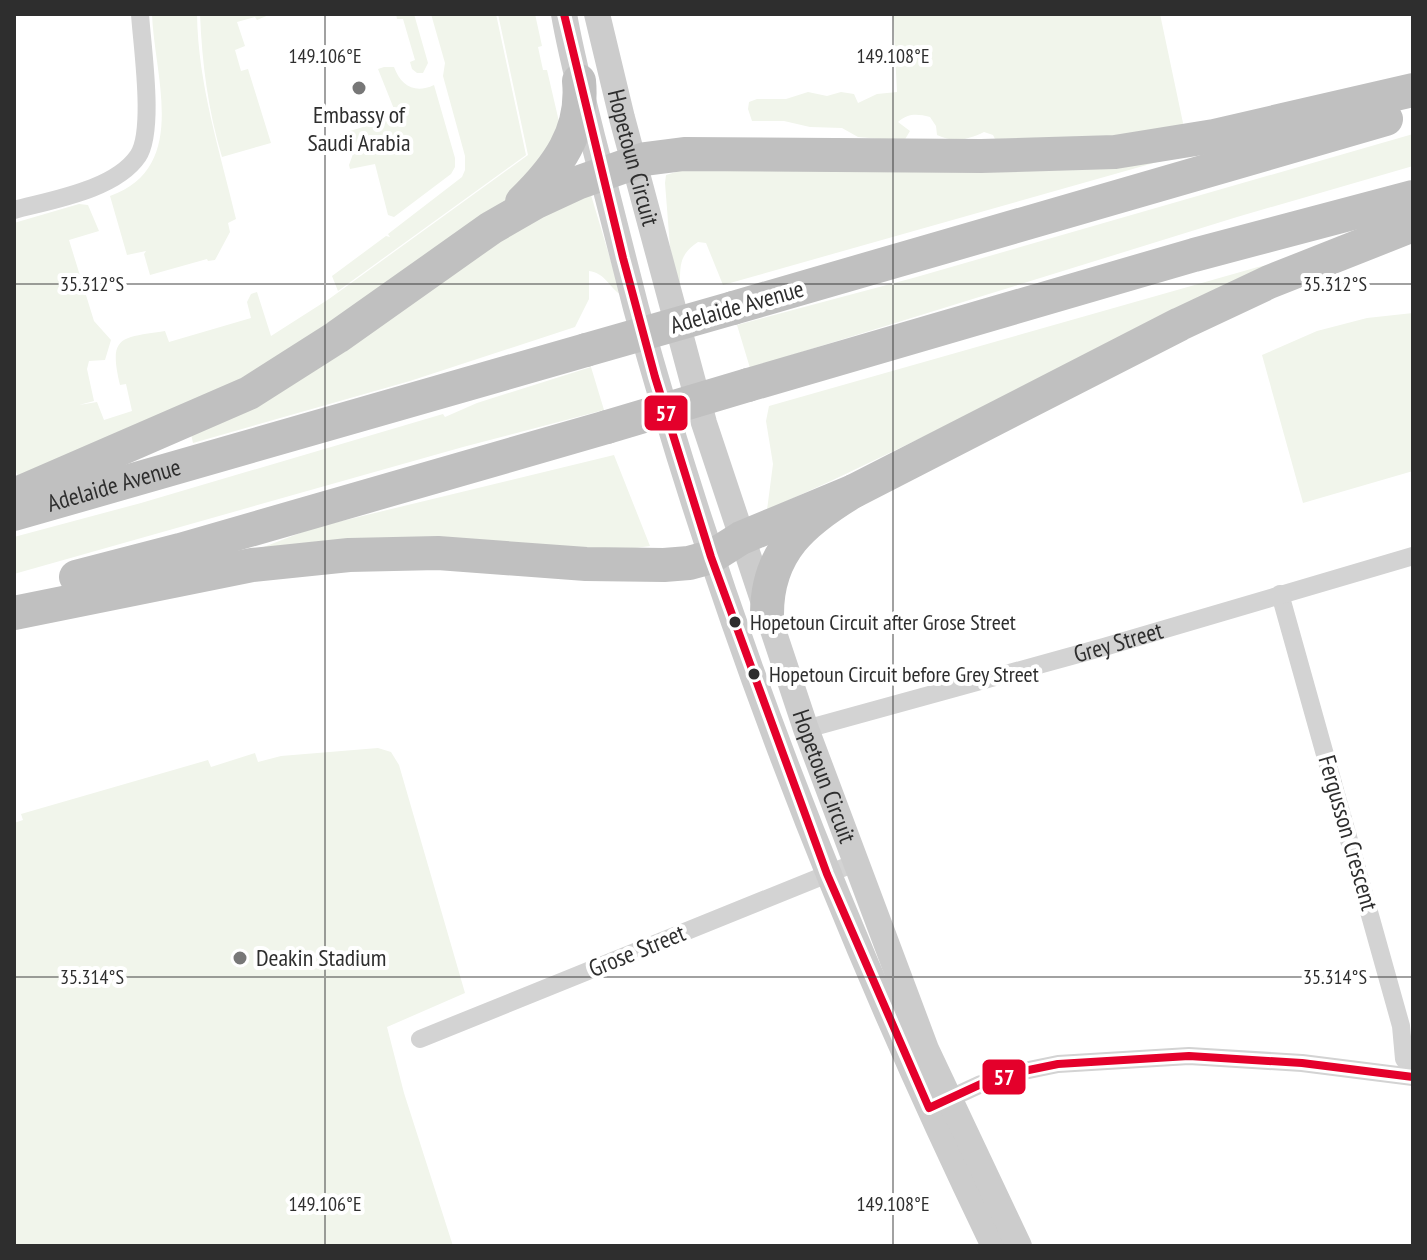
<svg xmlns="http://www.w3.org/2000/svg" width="1427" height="1260" font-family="'PT Sans Narrow',sans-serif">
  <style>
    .green { fill: #f1f5eb }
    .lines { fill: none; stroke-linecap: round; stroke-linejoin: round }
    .minor { stroke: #d3d3d3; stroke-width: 18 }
    .secondary { stroke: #ccc; stroke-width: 26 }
    .motorway { stroke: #c0c0c0; stroke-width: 34 }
    .motorway-bridge { stroke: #c0c0c0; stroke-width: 34 }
    .bus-1-casing { stroke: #fff; stroke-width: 14 }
    .bus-1 { stroke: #e4002b; stroke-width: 8 }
    .ticks { fill: none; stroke: #2e2e2e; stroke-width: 2; stroke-opacity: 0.45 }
    .poi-dot { fill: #777; stroke: #fff; stroke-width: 3 }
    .bus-dot { fill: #2e2e2e; stroke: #fff; stroke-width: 3 }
    .labels { text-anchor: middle; stroke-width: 8; stroke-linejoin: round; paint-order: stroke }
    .bus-label { font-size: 22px; fill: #2e2e2e; stroke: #fff; text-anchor: start }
    .poi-label { font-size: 24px; fill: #2e2e2e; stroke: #fff }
    .street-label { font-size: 24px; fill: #2e2e2e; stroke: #fff }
    .ticks-label { font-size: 20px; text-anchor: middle; fill: #2e2e2e; stroke: #fff; stroke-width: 8; stroke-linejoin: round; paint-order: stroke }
    .line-badge { stroke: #fff; stroke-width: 3 }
    .badge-label { font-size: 22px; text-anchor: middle; font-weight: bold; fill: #fff }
  </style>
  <rect width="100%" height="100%" fill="#fff"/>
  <path class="green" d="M152,14H197C198,85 220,151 236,219L228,223L230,232L215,260L208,261L207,259L150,275L144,254L146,251L127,255L110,196C190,168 154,76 152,14Z
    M200,14H271L257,20L255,17L237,22L245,46L235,50L241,71L248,69L271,143L222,157C208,110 202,63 200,14Z
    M396,14H414L428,63L423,73H417L412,69L410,62L415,60L403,19H397Z
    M431,14H496L526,155L338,291L332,276L386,236L390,237L388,234L462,177L465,170V156L443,76L445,63Z
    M498,14H535L542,46L538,47L543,70H547L560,126L519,192L317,334L197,404L20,484L14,464V223L79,204L88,205L99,231L69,240L94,321L111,340L105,360L89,361L87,369L94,401L79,405L97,402L104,420L132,411L126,384L120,385C108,335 121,338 165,331L169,342L251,318L247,302L251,294L257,292L271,336L329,299L528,155Z
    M893,14H1160L1183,123L1181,128L1106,137L995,139L993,135L984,132C968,140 953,143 937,135L936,126L930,117C917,114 909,113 898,122L910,131L904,141L858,137L842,128L810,127L784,121H752L748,109L749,102L757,99H786L808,92L827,96L841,92L854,94L858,103L877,94L897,92Z
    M384,67H394C401,86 415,94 434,85L455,158V167L451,174L394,217L388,215L375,164L350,169L349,165L353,154L350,142L340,134L373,124L372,116L394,109L378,69Z
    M1413,134V166L1237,217L750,368L737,325L913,278Z
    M1182,155L723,285L706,243L698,242C681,254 680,262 680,282H677L670,247L665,183L666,175L676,172L677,168Z
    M591,195L621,295C609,287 605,273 589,271V299L575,327L410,381L193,443L191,434L522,221Z
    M1295,259L833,480L767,510L773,464L766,421L769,406L1258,267Z
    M1413,313V471L1303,503L1262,355L1317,331L1367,318Z
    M591,367L604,410L463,447L14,574V537L141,503L443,414L445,417L477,403Z
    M614,455L650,546L592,554L222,563L313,528Z
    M378,748L391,752L399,765L465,993L387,1027L404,1093L453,1246H14V823L23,820L21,814L208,760L211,767L255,753L258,762L281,756Z"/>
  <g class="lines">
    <g class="minor">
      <path d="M14,210C51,200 115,190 138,156C155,131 142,46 140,14"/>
      <path d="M1280,594L1401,1026L1404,1059L1413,1070"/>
      <path id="s1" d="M806,729L1104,647L1413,556"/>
      <path d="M420,1039L855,863"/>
      <path d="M940,1103L981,1084L1019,1072L1058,1064L1189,1056L1302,1063L1413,1077"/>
    </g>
    <g class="secondary">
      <path d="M564,14C571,55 582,95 592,136C607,193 621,250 636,308C725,632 848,944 994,1246"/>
      <path id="s2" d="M597,14L622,118L704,423L806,729L926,1049L1019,1246"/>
    </g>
    <g class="motorway">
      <path d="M522,202C557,168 584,132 579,81"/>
      <path d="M733,308L1386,119"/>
      <path d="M748,385L1194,255L1413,197"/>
      <path d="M14,495L249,393L337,337L491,228L536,202L577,183L645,159L684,154L981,156L1115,152L1214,136L1413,90"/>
      <path id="s3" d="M14,514L586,350"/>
      <path d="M76,577L180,550L607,427"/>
      <path d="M14,613L252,565L349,555L438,553L586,564L664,565L689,563L711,557L741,538L854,491"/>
      <path d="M767,614C767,551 804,521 854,491L1180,324L1269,282L1413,225"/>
    </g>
    <path class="motorway-bridge" d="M586,350L733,308
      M607,427L748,385"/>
    <g class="bus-1-casing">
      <path id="bus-1" d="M564,14L623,258L655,377L711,557L827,874L929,1108L981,1084L1019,1072L1058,1064L1189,1056L1302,1063L1413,1077"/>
    </g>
    <use href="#bus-1" class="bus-1"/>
  </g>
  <path class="ticks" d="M325,14V1246M893,14V1246M14,284H1413M14,977H1413"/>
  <g class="poi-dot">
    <circle cx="359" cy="88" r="8"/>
    <circle cx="240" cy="958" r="8"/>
  </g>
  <g class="bus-dot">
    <circle cx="735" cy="622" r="7"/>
    <circle cx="754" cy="674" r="7"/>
  </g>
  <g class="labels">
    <g class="bus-label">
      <text x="750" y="630">Hopetoun Circuit after Grose Street</text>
      <text x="769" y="682">Hopetoun Circuit before Grey Street</text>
    </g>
    <g class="poi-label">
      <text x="359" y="123">Embassy of<tspan x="359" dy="28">Saudi Arabia</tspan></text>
      <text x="256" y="966" text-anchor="start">Deakin Stadium</text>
    </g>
    <g class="street-label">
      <text dy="8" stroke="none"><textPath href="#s2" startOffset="148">Hopetoun Circuit</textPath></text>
      <text transform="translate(737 307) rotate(-16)" y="8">Adelaide Avenue</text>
      <text dy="8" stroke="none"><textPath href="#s3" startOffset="104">Adelaide Avenue</textPath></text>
      <text dy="8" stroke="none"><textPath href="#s1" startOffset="324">Grey Street</textPath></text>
      <text dy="8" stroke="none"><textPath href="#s2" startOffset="796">Hopetoun Circuit</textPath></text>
      <text transform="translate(1348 833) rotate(74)" y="8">Fergusson Crescent</text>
      <text transform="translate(637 951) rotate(-22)" y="8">Grose Street</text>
    </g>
  </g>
  <g class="ticks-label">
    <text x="325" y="63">149.106°E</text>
    <text x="893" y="63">149.108°E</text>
    <text x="92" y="291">35.312°S</text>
    <text x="1335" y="291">35.312°S</text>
    <text x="92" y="984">35.314°S</text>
    <text x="1335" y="984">35.314°S</text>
    <text x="325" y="1211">149.106°E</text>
    <text x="893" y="1211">149.108°E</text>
  </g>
  <g class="line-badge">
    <rect x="643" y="394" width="46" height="38" rx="8" fill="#e4002b"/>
    <rect x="981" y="1058" width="46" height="38" rx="8" fill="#e4002b"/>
  </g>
  <g class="badge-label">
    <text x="666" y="421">57</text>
    <text x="1004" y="1085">57</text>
  </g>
  <rect width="1427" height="1260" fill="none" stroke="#2e2e2e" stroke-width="32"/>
</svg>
